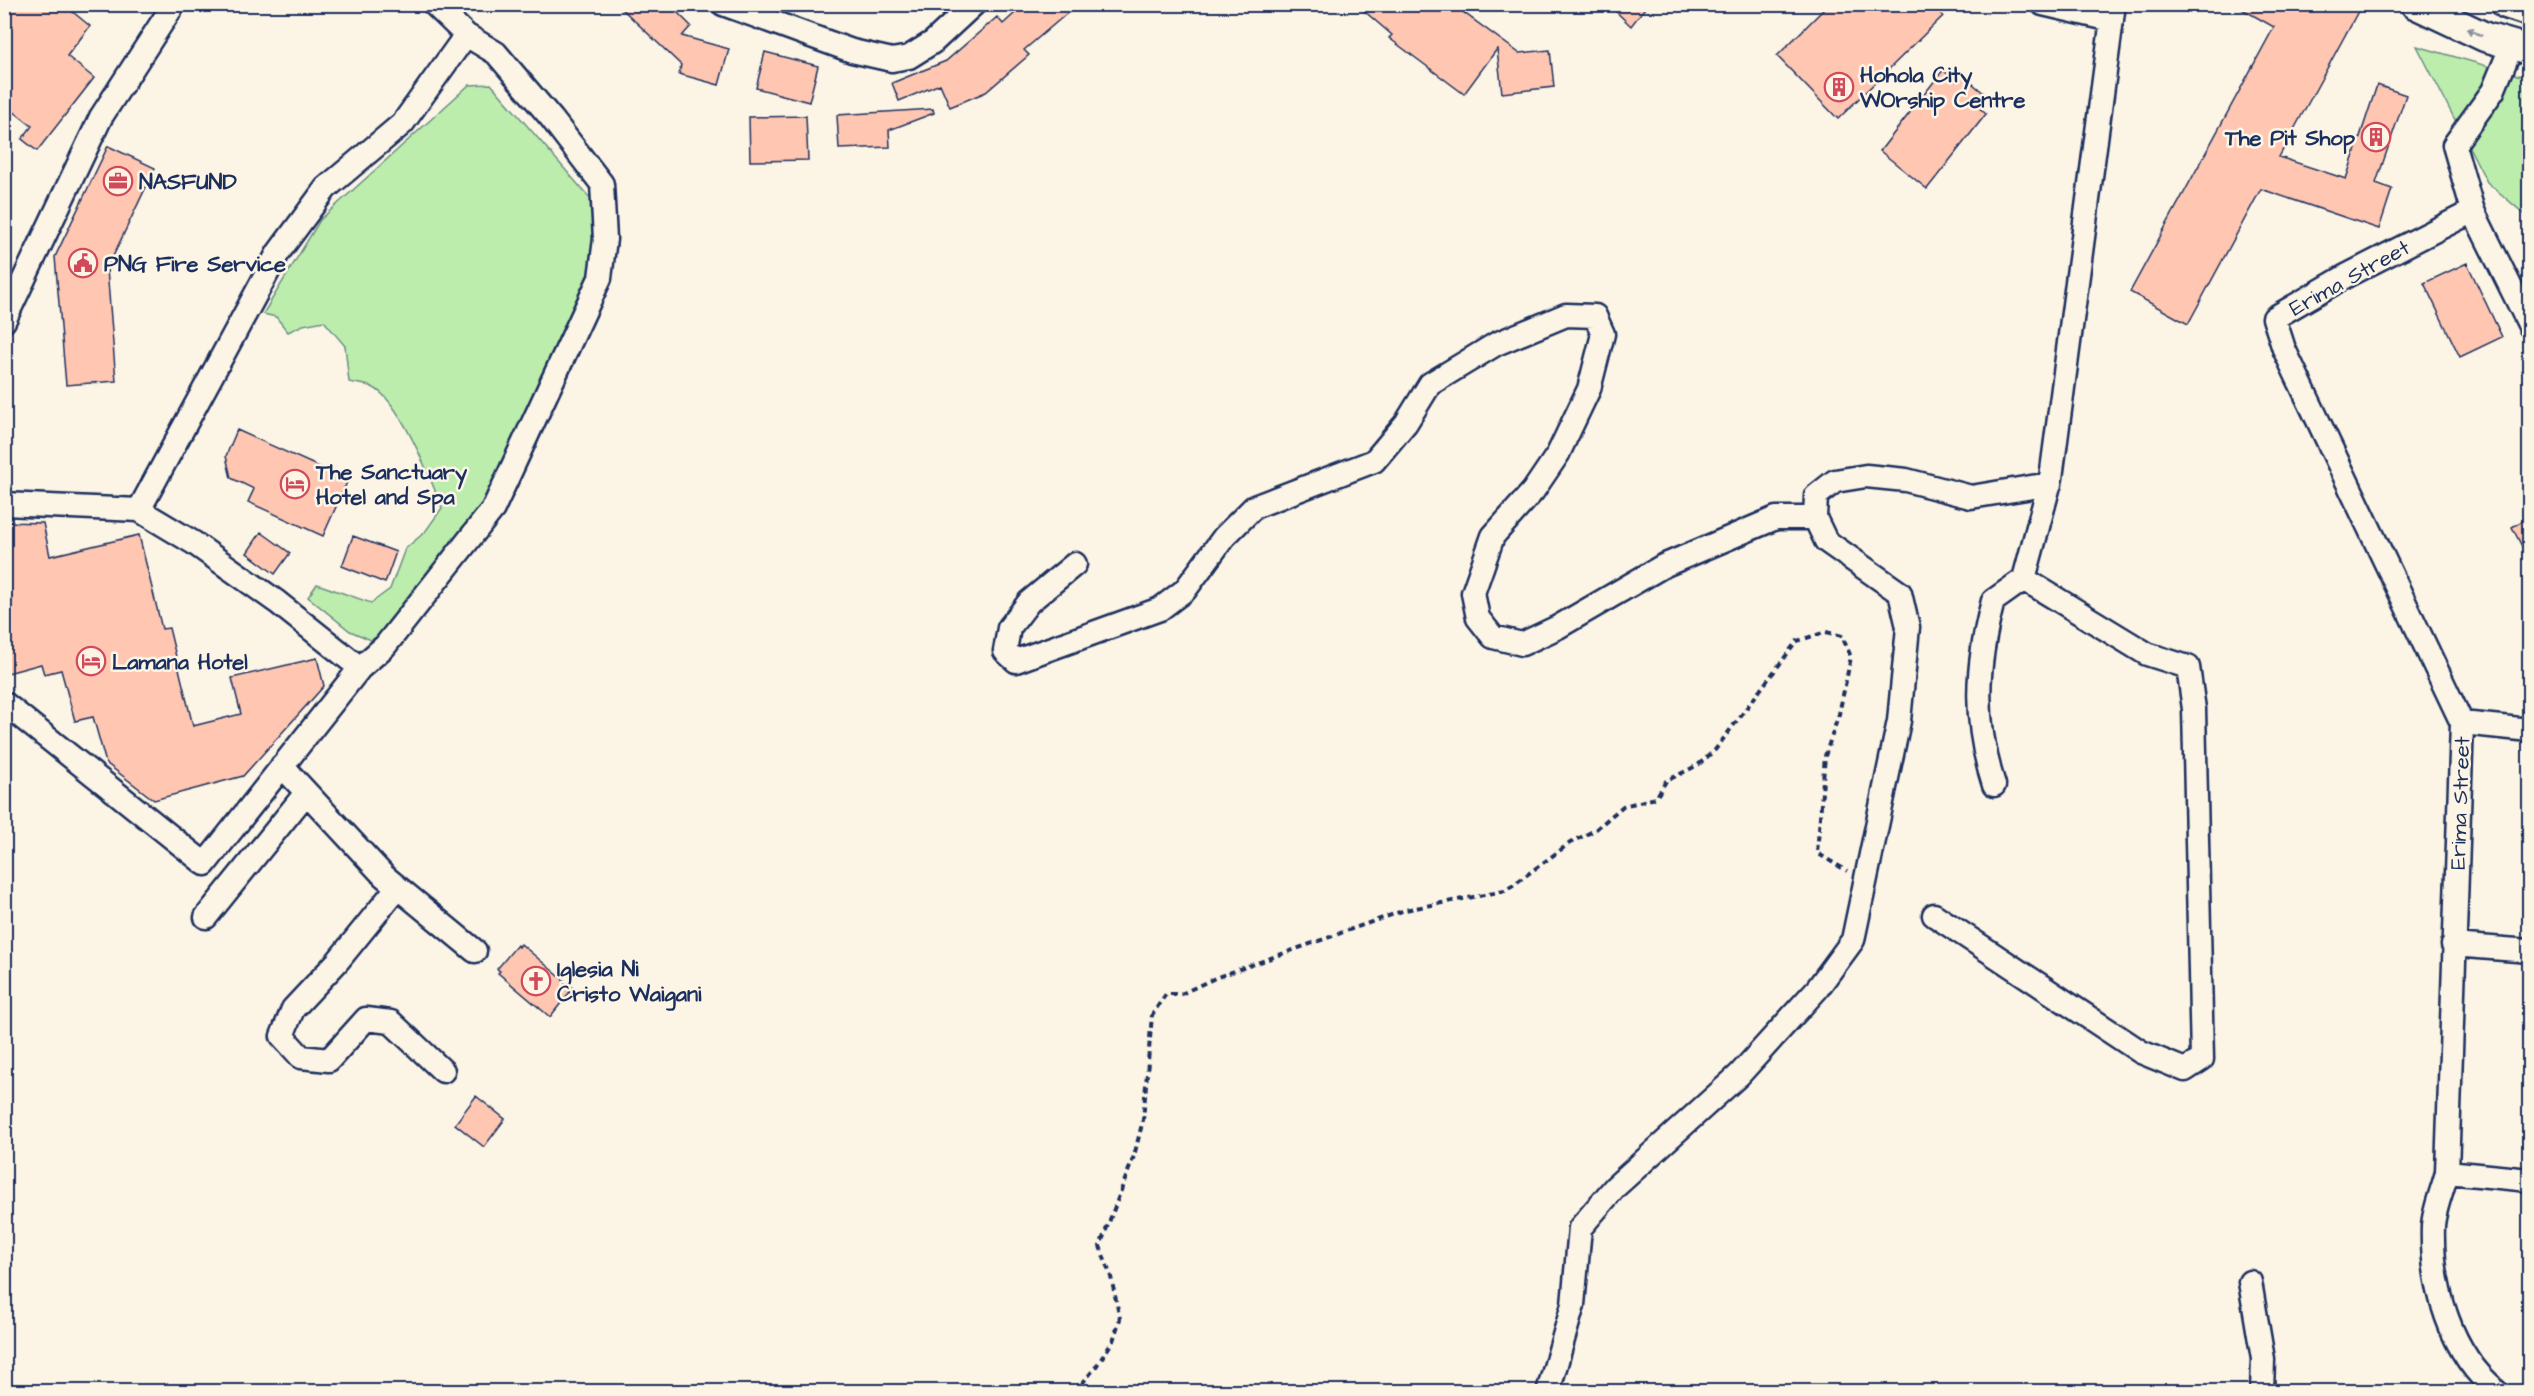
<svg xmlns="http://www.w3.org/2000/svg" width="2534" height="1396" font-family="'Architects Daughter',sans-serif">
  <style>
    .green { fill: #bcedac; stroke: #6c8e85; stroke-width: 1.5 }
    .building { fill: #ffc7b2; stroke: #1b2f5e; stroke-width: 1.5 }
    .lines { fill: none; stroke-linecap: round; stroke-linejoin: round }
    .minor-casing { stroke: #1b2f5e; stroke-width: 27 }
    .major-casing { stroke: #1b2f5e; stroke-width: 33 }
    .path { stroke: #1b2f5e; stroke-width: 4; stroke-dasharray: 6 4.5; stroke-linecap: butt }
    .minor { stroke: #fcf5e5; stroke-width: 22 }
    .major { stroke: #fcf5e5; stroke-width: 28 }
    .oneway { fill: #8c92a2 }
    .labels { text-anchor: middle; stroke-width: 5; stroke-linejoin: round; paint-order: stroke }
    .poi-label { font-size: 22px; font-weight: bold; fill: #1b2f5e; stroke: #fcf5e5; text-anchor: start }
    .street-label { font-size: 22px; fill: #1b2f5e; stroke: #fcf5e5 }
  </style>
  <rect width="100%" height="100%" fill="#fcf5e5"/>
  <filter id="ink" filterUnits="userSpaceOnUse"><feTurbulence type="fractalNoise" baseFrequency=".0167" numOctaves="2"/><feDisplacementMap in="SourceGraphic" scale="12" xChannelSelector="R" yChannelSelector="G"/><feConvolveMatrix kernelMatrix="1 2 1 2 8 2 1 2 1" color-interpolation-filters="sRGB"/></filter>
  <g filter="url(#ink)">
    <path class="green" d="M2417,46L2529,78V218L2487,182Z
      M491,84L602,212L598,273L490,508L390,631L371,640L350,631L308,597L317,584L371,603L390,589L405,549L425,532L442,508C431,480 400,399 372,387C365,384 356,384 349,382L345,346L324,321L303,325L288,332L276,317L263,314L320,220L469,85Z"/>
    <path class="building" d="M4,4H63L90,26L67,56L94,78L37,151L22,139L32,126L4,104Z
      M617,4H669L691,26L682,36L729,49L719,85L679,74L681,65Z
      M1025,4H1078L1024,50L1029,55L986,92L950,107L940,84L899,101L892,83L946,61L997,17L1003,24Z
      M1356,4H1469L1463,12L1519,53L1550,50L1554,87L1502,93L1497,49L1464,94L1389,38L1392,35Z
      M1608,4H1648L1631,26Z
      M1829,4H1931L1943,16L1838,119L1777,56Z
      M2233,4H2362L2279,157L2346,179L2377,85L2406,95L2376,183L2392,189L2379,229L2261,189L2188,324L2130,292L2274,27Z
      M765,52L818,66L809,102L756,88Z
      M1943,70L1956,81L1962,75L1985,94L1976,105L1986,114L1927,189L1880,151Z
      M933,109L934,113L889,130L890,147L839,149L837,115Z
      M806,116L808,160L750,161L749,117Z
      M108,146L155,168L107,269L116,381L66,385L55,257Z
      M2467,263L2502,337L2460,357L2424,283Z
      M237,430L348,480L323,536L248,502L254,489L231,478L226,456Z
      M2529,517V560L2512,527Z
      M4,522L43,523L50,556L139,535L162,629L169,628L193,726L241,714L232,678L317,658L324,686L243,776L154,800L106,763L93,717L75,721L61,670L44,674L41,664L4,674Z
      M261,532L290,553L275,574L247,553Z
      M353,536L396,552L385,583L342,566Z
      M521,944L573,988L550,1017L498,973L500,971L497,969L517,945L519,947Z
      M476,1096L505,1119L484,1147L455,1124Z"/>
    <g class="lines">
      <g class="minor-casing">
        <path id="minor" d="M723,4L852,51L892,60L909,57L933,42L974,4
          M2043,4L2112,20
          M2512,45L2493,91L2454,145L2473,211L2530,326
          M2473,211L2346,276L2274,318L2284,349L2462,723L2447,1172C2443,1189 2434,1209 2433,1226C2431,1285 2450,1354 2498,1392
          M4,321L101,117L174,4
          M4,504L139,510L194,543L277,602L360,668
          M139,510L278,253L326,188L403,123L466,35
          M1075,564L1029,602L1009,628L1005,651L1016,661L1160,609L1185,590L1224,537L1254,507L1374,461L1406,423L1430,384L1496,344L1566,315L1595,316L1603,334L1589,389L1558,454L1533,491L1493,536L1473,593L1478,618L1493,637L1522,644L1558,627L1663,566L1776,518H1815
          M4,703L205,864L360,668L385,646L493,509L600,278L605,239L602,184L552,119L496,53L466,35L434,4
          M2462,723L2530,730
          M282,766L384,876L475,951
          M1994,785C1973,721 1976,666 1993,601L2024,579
          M397,888L337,962L293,1009L282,1036L301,1057L329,1060L366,1019L391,1022L443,1071
          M1934,915L2141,1052L2185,1070L2202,1059L2194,709L2188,667L2147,654L2024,579L2051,478L2114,4
          M206,917L306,793
          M2453,945L2530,951
          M2447,1172L2530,1180
          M2250,1282L2263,1359L2262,1392
          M1548,1392L1573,1305L1580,1228L1615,1187L1739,1075L1817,989L1853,940L1899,721L1908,627L1900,593L1826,541L1815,518L1816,496L1835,481L1866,476L1906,480L1971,497L2050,484"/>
      </g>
      <g class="major-casing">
        <path id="major" d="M2415,4L2485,37L2530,50
          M2506,4L2530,12"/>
      </g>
      <path class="path" d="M1075,1392L1095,1368L1113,1341L1120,1319L1111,1277L1100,1246L1134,1156L1143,1120L1152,1015L1166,994H1181L1215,978L1405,910L1505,891L1570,843L1595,830L1623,806L1656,798L1666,781L1698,765L1715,750L1797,641L1826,632L1842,636L1851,657L1839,714L1825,756L1817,853L1847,871"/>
      <use href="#minor" class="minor"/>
      <use href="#major" class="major"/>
    </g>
    <defs><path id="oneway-solid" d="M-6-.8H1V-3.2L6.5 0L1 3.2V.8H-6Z" transform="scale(1.5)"/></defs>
    <use class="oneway" href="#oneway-solid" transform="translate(2474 32) rotate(-155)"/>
  </g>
  <defs>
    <g id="building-ring" transform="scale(1.5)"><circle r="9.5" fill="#fcf5e5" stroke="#d1495b" stroke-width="1.5"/><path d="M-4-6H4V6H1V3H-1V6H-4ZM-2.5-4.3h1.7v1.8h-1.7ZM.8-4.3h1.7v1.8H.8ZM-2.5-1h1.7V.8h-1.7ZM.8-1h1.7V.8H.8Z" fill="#d1495b"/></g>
    <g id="office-ring" transform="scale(1.5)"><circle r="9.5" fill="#fcf5e5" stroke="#d1495b" stroke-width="1.5"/><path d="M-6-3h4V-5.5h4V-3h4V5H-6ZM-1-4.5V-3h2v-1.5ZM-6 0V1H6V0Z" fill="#d1495b"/></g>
    <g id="civic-ring" transform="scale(1.5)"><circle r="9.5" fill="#fcf5e5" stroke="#d1495b" stroke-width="1.5"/><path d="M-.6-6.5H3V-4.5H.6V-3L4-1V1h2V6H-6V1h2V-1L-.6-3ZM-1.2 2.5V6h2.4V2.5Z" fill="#d1495b"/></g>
    <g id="hotel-ring" transform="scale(1.5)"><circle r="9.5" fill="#fcf5e5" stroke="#d1495b" stroke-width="1.5"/><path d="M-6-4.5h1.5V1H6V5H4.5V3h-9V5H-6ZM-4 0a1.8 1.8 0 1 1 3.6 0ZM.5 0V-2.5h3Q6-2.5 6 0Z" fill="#d1495b"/></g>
    <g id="church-ring" transform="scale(1.5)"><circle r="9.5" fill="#fcf5e5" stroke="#d1495b" stroke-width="1.5"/><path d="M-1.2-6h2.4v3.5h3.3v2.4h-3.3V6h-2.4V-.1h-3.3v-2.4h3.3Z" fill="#d1495b"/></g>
  </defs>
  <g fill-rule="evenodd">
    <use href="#building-ring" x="1839" y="87"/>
    <use href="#building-ring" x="2376" y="137"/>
    <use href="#office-ring" x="118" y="181"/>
    <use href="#civic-ring" x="83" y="263"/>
    <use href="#hotel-ring" x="295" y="484"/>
    <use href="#hotel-ring" x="91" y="661"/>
    <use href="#church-ring" x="536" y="981"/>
  </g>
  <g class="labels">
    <g class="poi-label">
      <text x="1860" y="82">Hohola City<tspan x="1860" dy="25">WOrship Centre</tspan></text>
      <text x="2355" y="145" text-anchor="end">The Pit Shop</text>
      <text x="139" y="189">NASFUND</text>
      <text x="104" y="271">PNG Fire Service</text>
      <text x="316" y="479">The Sanctuary<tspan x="316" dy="25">Hotel and Spa</tspan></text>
      <text x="112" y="669">Lamana Hotel</text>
      <text x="557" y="976">Iglesia Ni<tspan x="557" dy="25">Cristo Waigani</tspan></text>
    </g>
    <g class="street-label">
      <text transform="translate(2349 277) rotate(-29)" y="8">Erima Street</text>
      <text transform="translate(2459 803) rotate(-88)" y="8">Erima Street</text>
    </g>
  </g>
  <rect width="2534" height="1396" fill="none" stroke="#fcf5e5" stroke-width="24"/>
  <rect x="12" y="12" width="2510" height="1372" fill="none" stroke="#1b2f5e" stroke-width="2" filter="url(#ink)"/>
</svg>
